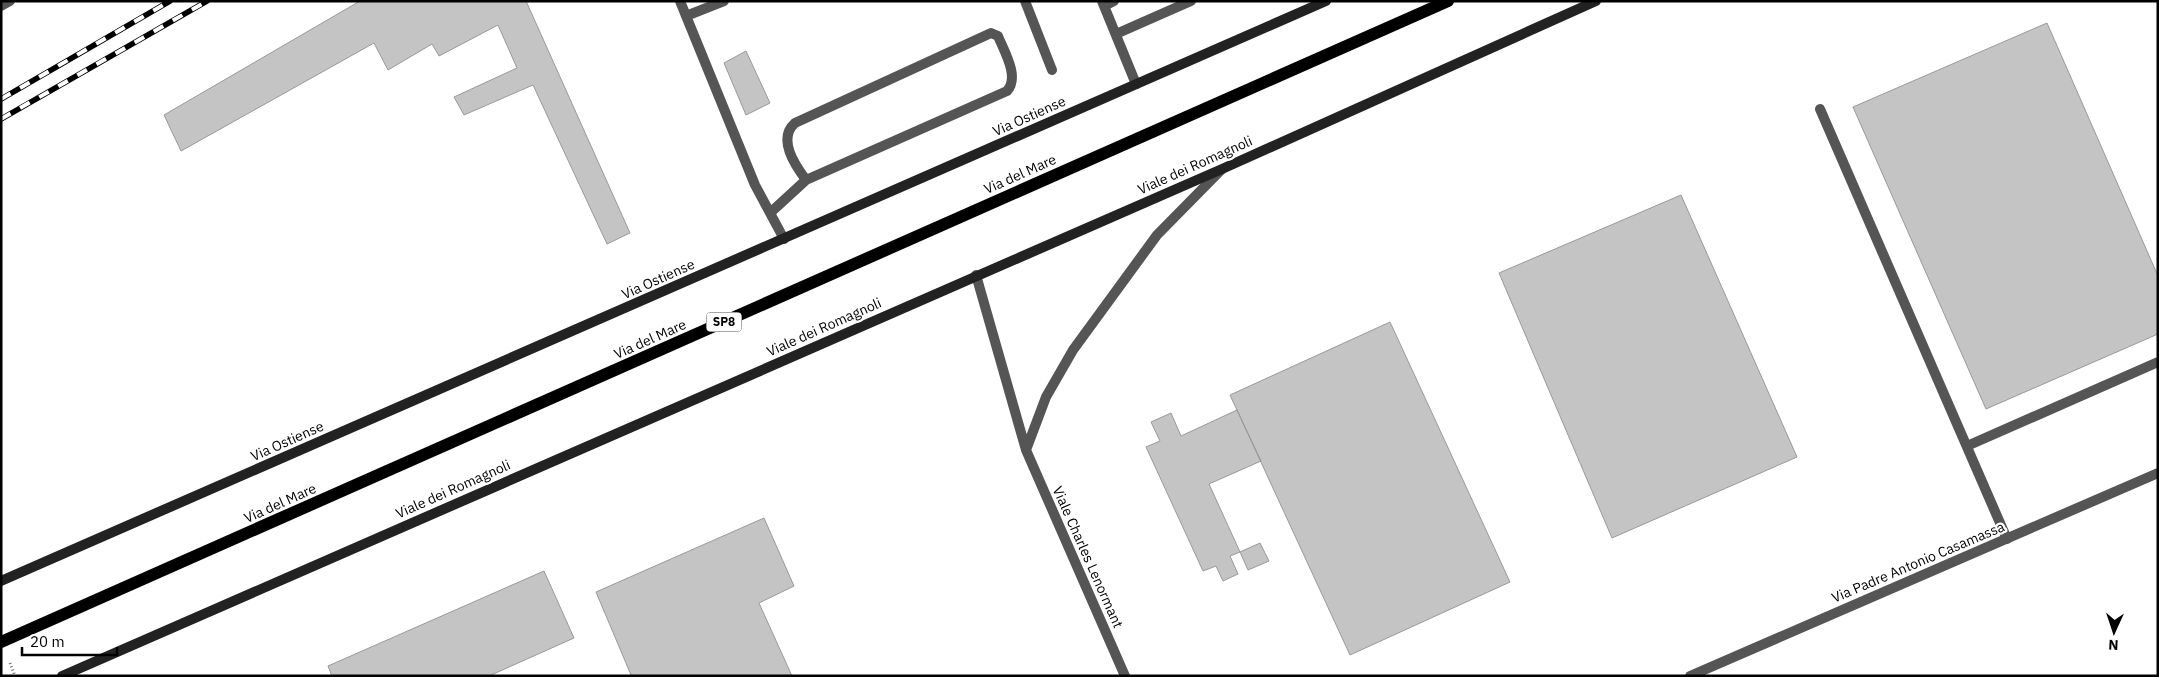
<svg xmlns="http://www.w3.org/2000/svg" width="2159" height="677" font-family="'IBM Plex Sans',sans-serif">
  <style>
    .building { fill: #c4c4c4; stroke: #999 }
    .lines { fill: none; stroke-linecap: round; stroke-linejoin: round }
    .path { stroke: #777; stroke-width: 3; stroke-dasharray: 1 2.5; stroke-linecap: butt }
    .service { stroke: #555; stroke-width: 10 }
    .minor { stroke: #555; stroke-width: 10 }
    .tertiary { stroke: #555; stroke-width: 10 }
    .secondary { stroke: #222; stroke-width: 10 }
    .primary { stroke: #000; stroke-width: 12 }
    .rail-casing { stroke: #000; stroke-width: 5.5 }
    .rail { stroke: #fff; stroke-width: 4; stroke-dasharray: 11; stroke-linecap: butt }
    .labels { text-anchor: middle; stroke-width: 4.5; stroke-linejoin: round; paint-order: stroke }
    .shield { fill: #fff; stroke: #4c4c4c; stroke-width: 1 }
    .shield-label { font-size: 12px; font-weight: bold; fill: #000 }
    .street-label { font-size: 14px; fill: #000; stroke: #fff }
  </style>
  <rect width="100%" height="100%" fill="#fff"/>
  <path class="building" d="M360,1H526L630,233L607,244L533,85L464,115L454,97L517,68L498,25L439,56L432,44L388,70L374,43L181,151L164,115Z
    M2047,23L2158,276V334L1986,409L1853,107Z
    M746,51L770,103L746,115L724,63Z
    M1681,195L1797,457L1612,538L1499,273Z
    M1390,322L1510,582L1350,655L1230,395Z
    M1237,410L1261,461L1209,484L1240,552L1230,556L1238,574L1223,581L1216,566L1203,571L1146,447L1160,441L1151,422L1171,413L1181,436Z
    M764,518L794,586L759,603L792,676H628L631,675L596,592Z
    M1260,543L1269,561L1248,570L1240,552Z
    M544,571L574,638L489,676H332L328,666Z"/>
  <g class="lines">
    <path class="path" d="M10,663L15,676"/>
    <path class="service" d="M680,1L755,185L784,239
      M1025,1L1052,70
      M1102,1L1136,84
      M1104,6L1114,1
      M686,16L724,1
      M1116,34L1191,1
      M1820,109L2007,539
      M770,213L806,180L1007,91C1020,77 1004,51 998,36L991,33L795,123C777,139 795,165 806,180
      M1967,446L2158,362"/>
    <path class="minor" d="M976,275L1026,450L1125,676
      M1026,450L1046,397L1073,350L1157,235L1221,170
      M1690,676L2158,473"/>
    <path class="tertiary" d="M1,6L10,1"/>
    <path class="secondary" d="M1,581L1326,1
      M62,676L1222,169L1596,1"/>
    <path class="primary" d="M1,642L1448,1"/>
    <g class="rail-casing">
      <path id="rail" d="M1,99L170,1
        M1,119L207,1"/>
    </g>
    <use href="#rail" class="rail"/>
  </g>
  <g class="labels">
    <rect class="shield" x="706.5" y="312.5" width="35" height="19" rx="4"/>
    <g class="shield-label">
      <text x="724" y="326">SP8</text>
    </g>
    <g class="street-label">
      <text transform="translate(1029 116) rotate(-24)" y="5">Via Ostiense</text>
      <text transform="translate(1195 165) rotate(-24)" y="5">Viale dei Romagnoli</text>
      <text transform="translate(1020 174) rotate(-24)" y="5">Via del Mare</text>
      <text transform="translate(658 279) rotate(-24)" y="5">Via Ostiense</text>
      <text transform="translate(824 327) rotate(-24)" y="5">Viale dei Romagnoli</text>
      <text transform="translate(650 339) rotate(-24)" y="5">Via del Mare</text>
      <text transform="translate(287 441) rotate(-24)" y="5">Via Ostiense</text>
      <text transform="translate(453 489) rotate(-24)" y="5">Viale dei Romagnoli</text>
      <text transform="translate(280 503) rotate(-24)" y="5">Via del Mare</text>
      <text transform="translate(1088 557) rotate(66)" y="5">Viale Charles Lenormant</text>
      <text transform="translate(1918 562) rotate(-23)" y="5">Via Padre Antonio Casamassa</text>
    </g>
  </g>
  <rect width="2159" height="677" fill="none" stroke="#000000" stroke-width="5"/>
  <g transform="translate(2114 632) rotate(183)" stroke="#ffffff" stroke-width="4" paint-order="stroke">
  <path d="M0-4L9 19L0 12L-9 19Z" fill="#000000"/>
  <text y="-8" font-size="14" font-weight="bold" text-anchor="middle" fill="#000000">N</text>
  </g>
  <path d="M22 647v8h95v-8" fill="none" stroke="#000000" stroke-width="2.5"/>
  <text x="30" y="647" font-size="15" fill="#000000" stroke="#ffffff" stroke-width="4" paint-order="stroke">20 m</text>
</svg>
